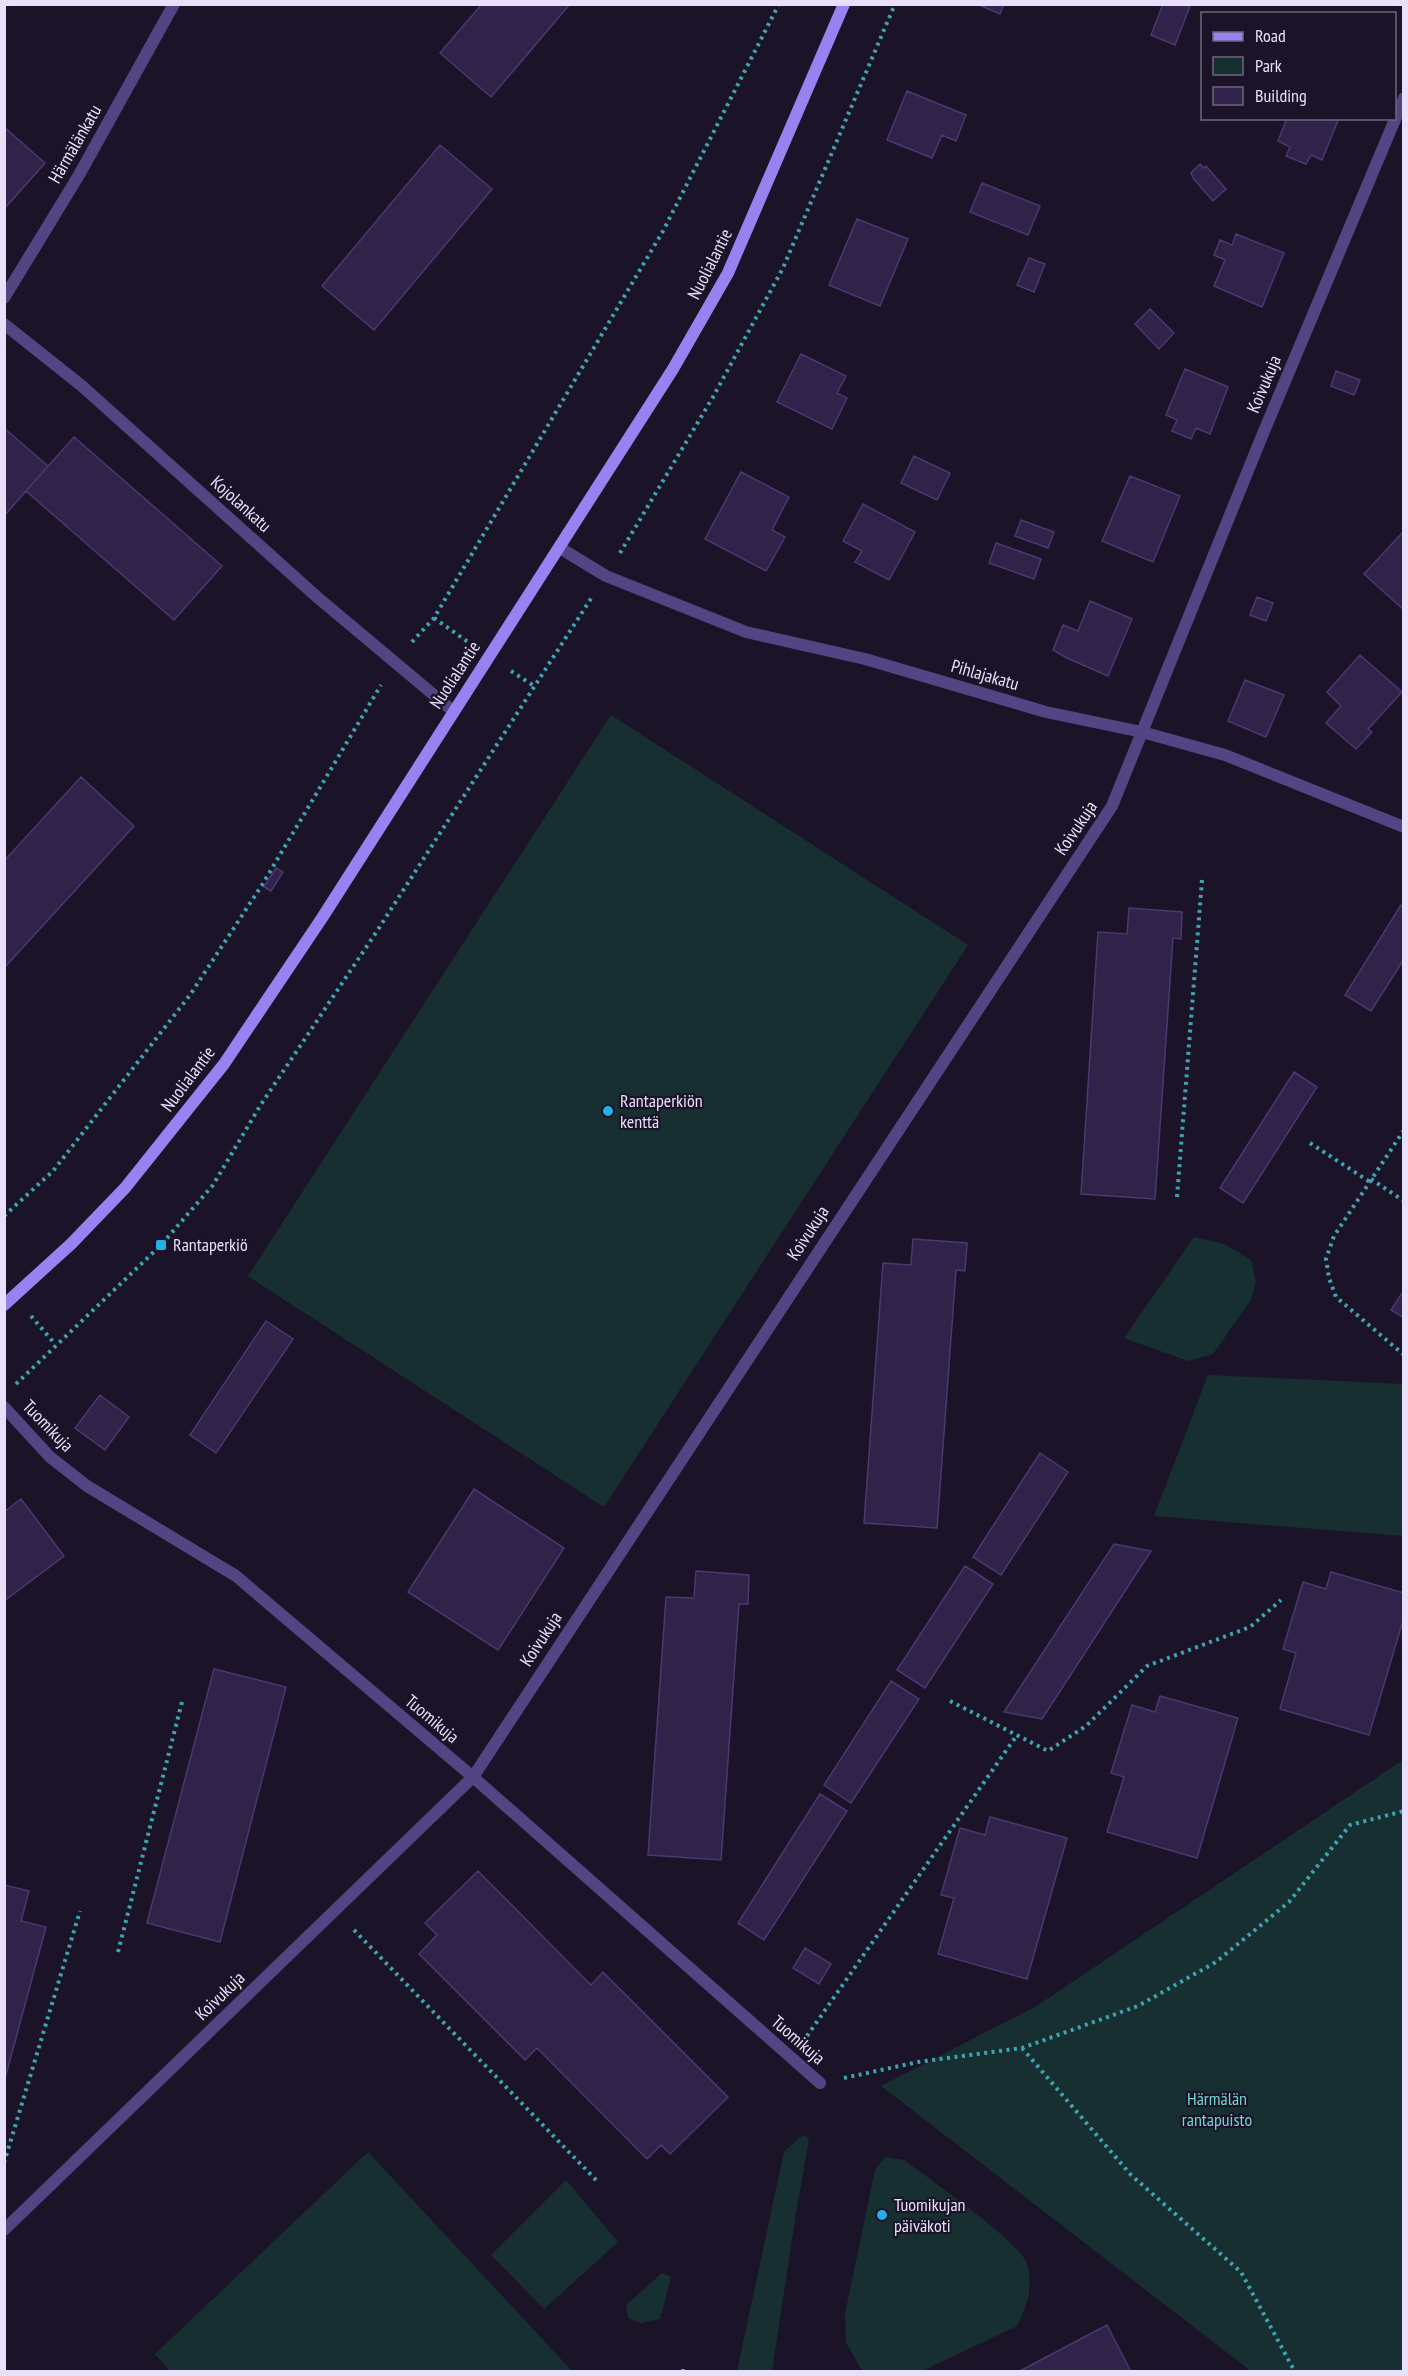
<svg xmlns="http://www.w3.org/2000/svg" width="1408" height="2376" font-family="'PT Sans Narrow',sans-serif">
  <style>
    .green { fill: #182f32 }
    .building { fill: #302248; stroke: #4d3771; stroke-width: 1.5 }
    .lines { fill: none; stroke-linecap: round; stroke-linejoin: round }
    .path { stroke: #3fa3b0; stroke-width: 4; stroke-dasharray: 3 4.5; stroke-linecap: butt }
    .street { stroke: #524583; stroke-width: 12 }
    .secondary { stroke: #9882f1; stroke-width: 12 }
    .poi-dot { fill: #22b0e6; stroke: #1b1429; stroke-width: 2 }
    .labels { text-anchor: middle; stroke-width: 4.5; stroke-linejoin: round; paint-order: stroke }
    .street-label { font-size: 18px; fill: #e8e0fb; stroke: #1b1429 }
    .poi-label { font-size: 18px; fill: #e8e0fb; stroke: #1b1429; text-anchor: start }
    .park-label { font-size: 18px; fill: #73d5cd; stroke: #1b1429 }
  </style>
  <rect width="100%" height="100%" fill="#1b1429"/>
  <path class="green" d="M611,715L968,945L604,1507L248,1276Z
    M1194,1237L1224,1244L1251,1260L1256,1282L1251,1300L1213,1354L1188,1361L1124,1338Z
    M1208,1375L1403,1384V1536L1154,1516Z
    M1403,1760V2371H1251L881,2086L1035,2007Z
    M806,2136L809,2139L796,2213L772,2371H737L784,2152L800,2137Z
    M368,2152L548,2345L572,2371L171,2372L155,2354Z
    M885,2157L904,2160C925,2176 1022,2243 1027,2264C1033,2289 1028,2303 1017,2326L924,2370L865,2371L861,2369L846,2342L845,2314L875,2170Z
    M566,2180L618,2242L544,2309L491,2255Z
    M662,2273L671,2277L660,2319L641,2323L628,2318L626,2305Z"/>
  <path class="building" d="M482,4H570L491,97L440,53Z
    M977,4H1004L1000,14Z
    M1163,4L1190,6L1175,45L1151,35Z
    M907,91L966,115L956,141L942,135L932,158L887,140Z
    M1287,118H1339L1322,160L1311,155L1306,164L1286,156L1290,147L1278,141Z
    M4,127L45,163L4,209Z
    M440,145L492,189L374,330L322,286Z
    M1200,164L1204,168L1206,166L1226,189L1213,201L1193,178L1191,173Z
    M982,183L1040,206L1028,235L970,212Z
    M857,219L908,239L880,306L829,285Z
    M1236,234L1284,253L1262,307L1214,286L1225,260L1214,255L1220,240L1232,245Z
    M1029,258L1045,264L1034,292L1017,285Z
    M1150,309L1174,333L1159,349L1135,324Z
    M801,354L846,376L837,393L847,398L832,429L777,402Z
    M1185,369L1228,387L1210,434L1196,428L1191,439L1172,431L1177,420L1166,415Z
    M1336,371L1360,380L1354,395L1331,386Z
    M4,428L48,466L4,516Z
    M74,437L222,566L174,620L26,491Z
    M914,456L950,473L937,500L901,483Z
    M741,472L789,497L772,530L785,537L766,571L705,539Z
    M1130,476L1180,496L1153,562L1102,541Z
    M863,504L915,532L889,580L855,562L862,551L843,541Z
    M1021,520L1054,532L1048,548L1015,536Z
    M1404,531V610L1364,574Z
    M996,543L1041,559L1034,579L989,563Z
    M1257,597L1273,603L1266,621L1250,615Z
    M1090,601L1132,619L1108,676L1067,658L1053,650L1063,625L1078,631Z
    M1360,655L1402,692L1368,729L1372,732L1356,749L1326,723L1341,706L1327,692Z
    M1245,680L1284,695L1266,737L1228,721Z
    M81,777L134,826L4,968V861Z
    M276,868L283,872L271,891L264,887Z
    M1401,905L1404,907V959L1371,1011L1345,995Z
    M1129,908L1182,912L1181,939L1173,938L1155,1199L1081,1194L1098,932L1127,934Z
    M1294,1072L1317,1087L1243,1203L1220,1188Z
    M913,1239L967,1243L965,1271L956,1270L937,1528L864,1523L883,1263L911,1265Z
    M1404,1290V1318L1391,1310Z
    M266,1321L293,1339L216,1453L190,1435Z
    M100,1395L129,1417L105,1450L75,1428Z
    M1040,1453L1068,1472L1001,1575L973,1557Z
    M474,1489L564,1548L498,1650L408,1592Z
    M21,1499L64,1556L4,1601V1512Z
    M1114,1544L1151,1551L1042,1719L1004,1712Z
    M965,1566L993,1584L925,1688L897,1670Z
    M696,1571L749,1575L748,1604H739L721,1860L648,1855L666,1597L694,1598Z
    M1331,1572L1404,1593V1617L1369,1735L1280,1709L1296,1653L1283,1649L1303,1582L1326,1589Z
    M214,1669L286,1687L220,1942L147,1923Z
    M891,1681L919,1699L851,1803L824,1785Z
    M1160,1696L1238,1718L1197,1858L1107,1832L1124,1777L1111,1773L1132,1705L1155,1712Z
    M820,1794L847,1811L764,1940L738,1923Z
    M990,1817L1067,1838L1027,1979L938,1954L954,1898L941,1895L960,1828L985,1835Z
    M478,1871L591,1985L603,1972L728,2097L670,2154L661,2145L647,2159L537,2048L525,2060L419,1954L437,1935L425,1923Z
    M4,1885L29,1891L21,1921L46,1927L4,2082Z
    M805,1948L831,1964L819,1984L793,1968Z
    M1107,2325L1131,2372H1018Z"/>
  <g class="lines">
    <path class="path" d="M620,553L713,397L783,268L895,4
      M434,618L468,642
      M412,642L434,618L663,231L779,4
      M511,671L534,686
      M1404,1130L1334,1236L1326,1259L1329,1278L1336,1297L1404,1355
      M1310,1143L1370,1182
      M1371,1179L1404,1201
      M1177,1197L1202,880
      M4,1216L53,1171L190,995L262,885L381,685
      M31,1316L55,1344
      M16,1384L161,1245L213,1185L260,1106L377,931L592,597
      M950,1701L1048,1751L1086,1726L1147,1666L1250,1627L1281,1600
      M354,1930L598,2182
      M118,1952L182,1702
      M807,2036L1017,1735
      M1022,2048L1131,2175L1241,2272L1295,2372
      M844,2078L918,2062L1022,2048L1138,2006L1216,1962L1289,1902L1350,1825L1404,1811
      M4,2163L80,1911
      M683,2372V2369"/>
    <path class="street" d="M4,298L79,175L174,4
      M4,324L82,386L317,597L453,711
      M560,548L606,576L746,632L865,659L1046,712L1142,732L1225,755L1404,827
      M4,1407L50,1457L87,1486L236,1576L473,1777L820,2083
      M4,2230L473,1777L1112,806L1262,436L1404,98"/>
    <path class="secondary" d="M4,1305L71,1244L125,1188L224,1064L322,918L673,369L728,273L844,4"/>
  </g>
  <g class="poi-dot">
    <circle cx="608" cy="1111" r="6"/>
    <rect x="155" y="1239" width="12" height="12" rx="3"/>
    <circle cx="882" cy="2215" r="6"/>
  </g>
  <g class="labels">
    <g class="street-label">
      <text transform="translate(75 144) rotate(-60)" y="6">Härmälänkatu</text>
      <text transform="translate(710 264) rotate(-63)" y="6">Nuolialantie</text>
      <text transform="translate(1264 384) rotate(-67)" y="6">Koivukuja</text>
      <text transform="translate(241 504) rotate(42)" y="6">Kojolankatu</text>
      <text transform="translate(455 675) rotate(-57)" y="6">Nuolialantie</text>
      <text transform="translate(985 675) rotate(16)" y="6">Pihlajakatu</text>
      <text transform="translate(1076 828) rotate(-56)" y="6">Koivukuja</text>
      <text transform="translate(188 1079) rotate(-53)" y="6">Nuolialantie</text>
      <text transform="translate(808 1233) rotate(-57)" y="6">Koivukuja</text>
      <text transform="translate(48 1426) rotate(46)" y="6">Tuomikuja</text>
      <text transform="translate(541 1639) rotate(-57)" y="6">Koivukuja</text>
      <text transform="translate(432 1719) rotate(40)" y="6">Tuomikuja</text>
      <text transform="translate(220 1996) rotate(-44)" y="6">Koivukuja</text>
      <text transform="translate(798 2040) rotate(41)" y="6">Tuomikuja</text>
    </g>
    <g class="poi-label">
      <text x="620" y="1107">Rantaperkiön<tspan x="620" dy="21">kenttä</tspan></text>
      <text x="173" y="1251">Rantaperkiö</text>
      <text x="894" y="2211">Tuomikujan<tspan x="894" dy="21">päiväkoti</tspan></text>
    </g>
    <g class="park-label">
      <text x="1217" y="2105">Härmälän<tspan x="1217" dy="21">rantapuisto</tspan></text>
    </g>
  </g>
  <rect width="1408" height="2376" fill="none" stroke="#e8e0fb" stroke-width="12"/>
  <rect x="1201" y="12" width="195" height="108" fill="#1b1429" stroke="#6d667d" stroke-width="1.5"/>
  <rect x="1213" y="32" width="30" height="9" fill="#9882f1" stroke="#6d667d" stroke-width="1.5"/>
  <text x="1255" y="42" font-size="18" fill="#e8e0fb">Road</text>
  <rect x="1213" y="57" width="30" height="18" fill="#182f32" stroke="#6d667d" stroke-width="1.5"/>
  <text x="1255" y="72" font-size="18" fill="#e8e0fb">Park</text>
  <rect x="1213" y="87" width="30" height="18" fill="#302248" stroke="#6d667d" stroke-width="1.5"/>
  <text x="1255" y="102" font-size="18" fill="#e8e0fb">Building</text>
</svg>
